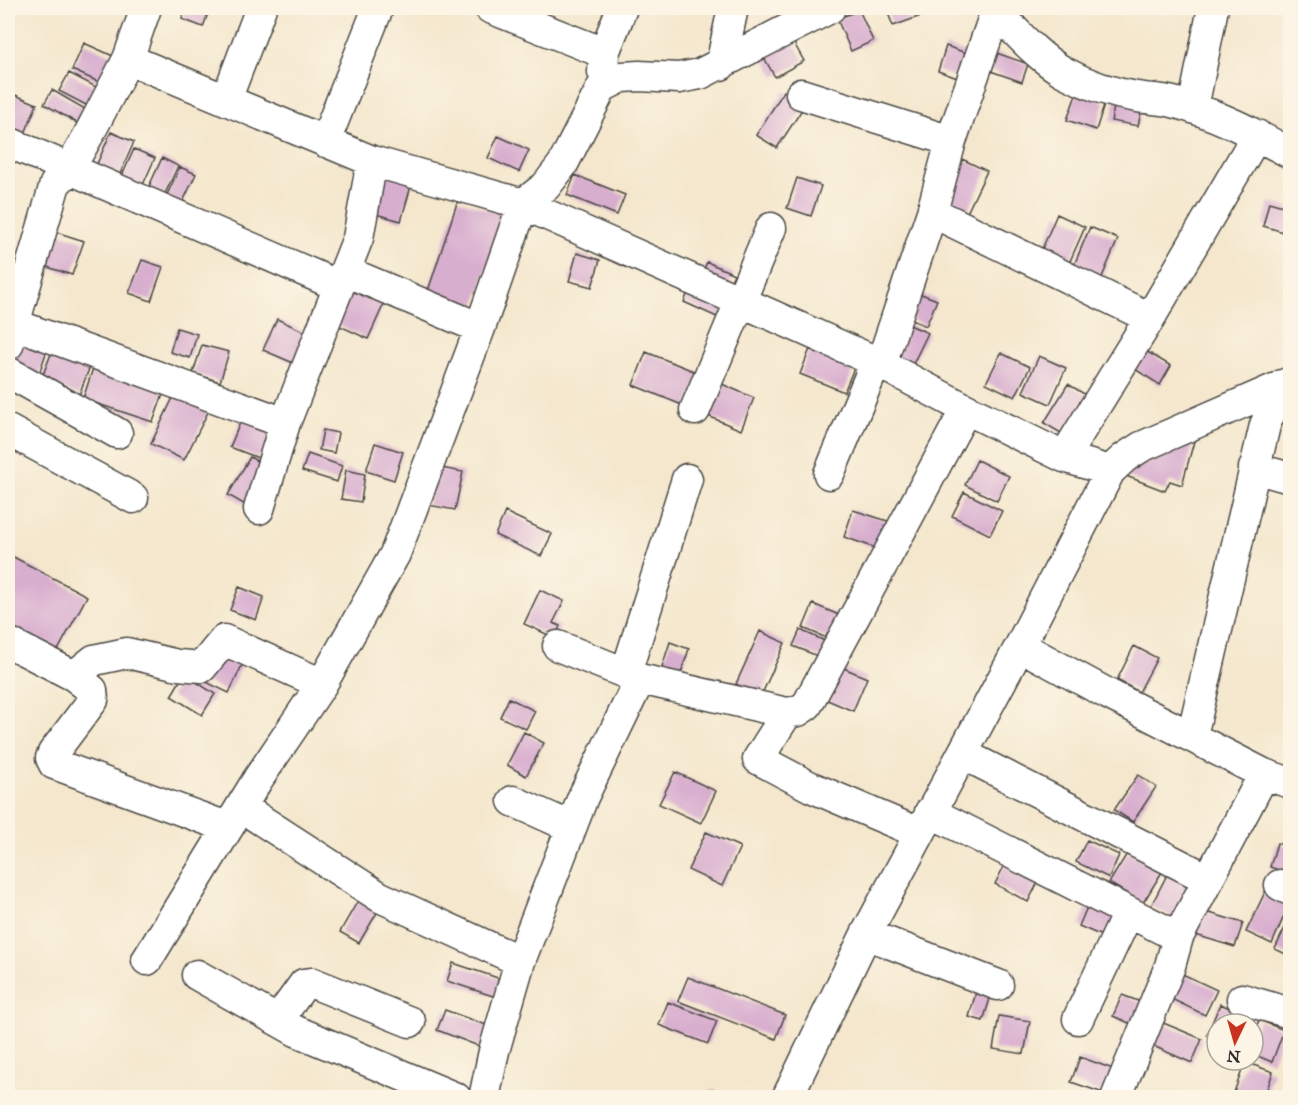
<svg xmlns="http://www.w3.org/2000/svg" width="1298" height="1105" font-family="'IM FELL Great Primer',serif">
  <style>
    .building { fill: #d8aecf }
    .lines { fill: none; stroke-linecap: round; stroke-linejoin: round }
    .minor-casing { stroke: #494743; stroke-width: 33 }
    .minor { stroke: #fff; stroke-width: 30 }
  </style>
  <rect width="100%" height="100%" fill="#fcf5e5"/>
  <filter id="ink" filterUnits="userSpaceOnUse"><feTurbulence type="fractalNoise" baseFrequency=".0167" numOctaves="2"/><feDisplacementMap in="SourceGraphic" scale="12" xChannelSelector="R" yChannelSelector="G"/><feConvolveMatrix kernelMatrix="1 2 1 2 8 2 1 2 1" color-interpolation-filters="sRGB"/></filter>
  <filter id="wash" filterUnits="userSpaceOnUse"><feTurbulence type="fractalNoise" baseFrequency=".008" numOctaves="4" result="noise"/><feDisplacementMap in="SourceGraphic" scale="24" xChannelSelector="R" yChannelSelector="G"/><feGaussianBlur stdDeviation="1.35" result="paint"/><feColorMatrix in="noise" values="0 0 0 0 0 0 0 0 0 0 0 0 0 0 0 0 0 1.4 0 .05"/><feComposite in="paint" operator="in"/></filter>
  <g filter="url(#wash)">
    <rect width="100%" height="100%" fill="#f4e7cd"/>
    <g id="blocks">
      <path class="building" d="M186,8H210L203,27L182,19Z
        M886,8H930L932,12L893,26Z
        M859,10L873,41L851,51L837,19Z
        M791,38L804,61L775,77L762,54Z
        M84,43L113,56L101,83L72,70Z
        M946,46L972,55L963,80L938,71Z
        M991,51L1028,64L1022,82L985,69Z
        M69,73L100,89L90,107L59,91Z
        M52,90L85,109L77,123L44,104Z
        M784,91L805,105L777,148L756,135Z
        M8,92L37,104L22,141L8,135Z
        M1077,92L1105,102L1096,130L1067,120Z
        M1116,98L1143,103L1138,126L1111,121Z
        M111,132L134,142L116,183L93,173Z
        M498,136L529,150L519,172L488,158Z
        M134,149L155,158L142,187L121,178Z
        M162,158L178,166L162,200L146,193Z
        M962,159L987,171L965,217L940,205Z
        M180,167L196,174L180,208L164,201Z
        M384,170L413,179L401,221L372,213Z
        M575,175L625,195L617,215L567,195Z
        M797,178L821,186L811,216L787,208Z
        M458,200L504,215L473,312L426,297Z
        M1269,202L1290,208V234L1263,226Z
        M1057,214L1085,227L1067,268L1039,256Z
        M1090,227L1118,239L1100,282L1072,270Z
        M56,232L84,241L72,275L44,266Z
        M577,253L600,260L592,287L569,281Z
        M142,260L163,267L151,301L129,293Z
        M707,262L734,274L728,287L701,276Z
        M349,279L387,297L368,339L329,321Z
        M691,285L727,302L719,318L684,302Z
        M916,292L937,300L926,326L905,317Z
        M277,319L312,335L298,365L263,350Z
        M905,323L928,333L912,366L890,355Z
        M177,328L197,334L190,358L170,352Z
        M22,334L49,344L38,377L11,367Z
        M202,345L229,352L220,382L193,373Z
        M54,346L92,361L79,395L41,380Z
        M1141,348L1171,366L1160,385L1130,366Z
        M810,349L854,368L844,392L800,374Z
        M646,352L701,374L687,407L633,385Z
        M1001,353L1030,367L1015,397L986,383Z
        M1039,356L1066,368L1050,404L1023,392Z
        M95,362L166,386L153,422L83,399Z
        M715,381L754,398L741,430L701,413Z
        M1068,384L1094,400L1071,439L1044,423Z
        M179,385L213,402L184,460L151,444Z
        M242,418L273,430L261,459L230,447Z
        M323,430L338,433L334,453L319,450Z
        M1196,434L1182,485L1170,481L1165,491L1126,476L1153,450Z
        M375,443L403,452L394,480L366,471Z
        M308,454L342,466L337,482L302,471Z
        M250,457L269,468L247,506L228,495Z
        M977,460L1009,476L997,501L965,485Z
        M436,467L463,472L455,510L428,505Z
        M346,470L365,474L361,502L341,499Z
        M964,492L1002,511L990,535L952,516Z
        M853,510L891,522L882,550L844,537Z
        M505,512L552,534L541,556L495,535Z
        M8,554L87,596L56,654L8,627Z
        M239,587L264,597L256,620L230,610Z
        M540,590L564,601L553,623L560,626L555,638L524,624Z
        M813,604L846,618L836,642L803,628Z
        M800,630L832,644L825,659L793,646Z
        M760,631L785,643L761,696L736,684Z
        M670,642L689,649L680,676L661,670Z
        M1134,646L1157,658L1139,692L1117,680Z
        M221,652L243,663L229,693L206,682Z
        M832,663L867,678L853,711L818,696Z
        M184,674L215,694L202,715L171,696Z
        M509,698L535,711L526,729L500,717Z
        M524,732L544,743L526,776L507,765Z
        M675,772L716,791L701,823L659,804Z
        M1138,775L1156,787L1133,822L1114,810Z
        M706,832L740,847L722,886L688,870Z
        M1087,840L1119,855L1109,878L1076,862Z
        M1277,843L1290,847V874L1270,867Z
        M1128,852L1162,872L1143,903L1109,883Z
        M1007,860L1040,878L1028,902L995,884Z
        M1172,865L1201,880L1180,921L1151,906Z
        M364,890L384,901L359,943L340,932Z
        M1266,890L1290,902L1272,944L1246,932Z
        M1090,900L1120,913L1109,939L1079,926Z
        M1196,909L1243,923L1235,947L1189,933Z
        M1290,917V956L1275,949Z
        M453,963L504,980L499,998L447,981Z
        M1176,971L1217,990L1205,1015L1165,996Z
        M688,977L785,1015L776,1039L678,1001Z
        M978,985L993,989L983,1021L969,1017Z
        M1122,995L1146,1004L1136,1026L1113,1016Z
        M668,1002L717,1021L708,1044L659,1025Z
        M1220,1004L1255,1019L1253,1024H1217V1039L1207,1035Z
        M445,1010L489,1026L481,1047L437,1030Z
        M999,1016L1030,1021L1024,1054L993,1049Z
        M1259,1020L1284,1030L1272,1062L1253,1054V1035Z
        M1161,1022L1202,1039L1192,1063L1151,1045Z
        M1080,1057L1124,1073L1115,1097L1071,1082Z
        M1245,1062L1273,1072L1264,1098H1232Z
        M712,1089L731,1098H708Z"/>
    </g>
  </g>
  <g filter="url(#ink)">
    <use href="#blocks" fill-opacity="0" stroke="#494743" stroke-width="1.5"/>
    <g class="lines">
      <g class="minor-casing">
        <path id="minor" d="M490,8L604,53
          M993,8C1015,30 1036,56 1064,72C1086,84 1112,93 1137,97C1149,99 1162,99 1173,102C1215,113 1253,133 1290,153
          M128,59L372,161
          M721,65L733,8
          M603,72L604,53L622,8
          M801,94L951,141L996,11
          M226,100L261,8
          M1193,108L1213,8
          M8,142L339,286
          M325,142L378,8
          M932,212L1150,318L1257,135
          M345,271L480,328
          M14,324L285,423
          M8,345L55,184L70,168L88,136L128,59L146,8
          M881,364L932,212L951,141
          M8,372L117,433
          M695,410L771,228
          M8,430L133,498
          M1064,457L1150,318
          M1254,468L1290,478
          M829,474L876,362
          M259,509L285,423L358,238L372,161L523,204L546,186L563,164L602,87L622,77L639,76L679,78L700,74L830,8
          M8,642L74,676L94,660L127,653L178,665L202,667L224,640L322,684
          M558,646L640,679L787,713L798,711L807,705L966,409
          M1020,646L1108,694L1264,774L1290,783
          M626,673L687,479
          M74,676L92,690L93,700L53,753L51,758L54,764L227,827
          M787,713L758,759L811,787L919,833
          M1192,736L1265,425L1282,385
          M963,754L1208,879
          M513,801L571,827
          M241,807L380,897L520,961
          M930,812L1178,937L1170,966L1116,1098
          M1280,885L1290,890
          M866,934L998,985
          M1178,937L1264,774
          M147,960L258,779L322,684L395,554L480,328L523,204L881,364L966,409L1064,457L1110,471
          M197,975L296,1031L456,1098
          M1242,999L1290,1013
          M1078,1019L1128,913
          M278,1020L304,984L313,983L410,1022
          M484,1098L494,1051L520,961L583,797L640,679
          M787,1098L866,934L1020,646L1110,471L1124,458L1141,447L1290,382"/>
      </g>
      <use href="#minor" class="minor"/>
    </g>
  </g>
  <rect width="1298" height="1105" fill="none" stroke="#fcf5e5" stroke-width="30"/>
  <g transform="translate(1235 1042) rotate(185)"><circle r="28" fill="#fcf5e5" stroke="#a8a49b" stroke-width="1.5"/>
  <path d="M0-4.5L10 22L0 15L-10 22Z" fill="#c8321e"/>
  <text y="-9" font-size="16" font-weight="bold" text-anchor="middle" fill="#2b2b2b">N</text>
  </g>
</svg>
